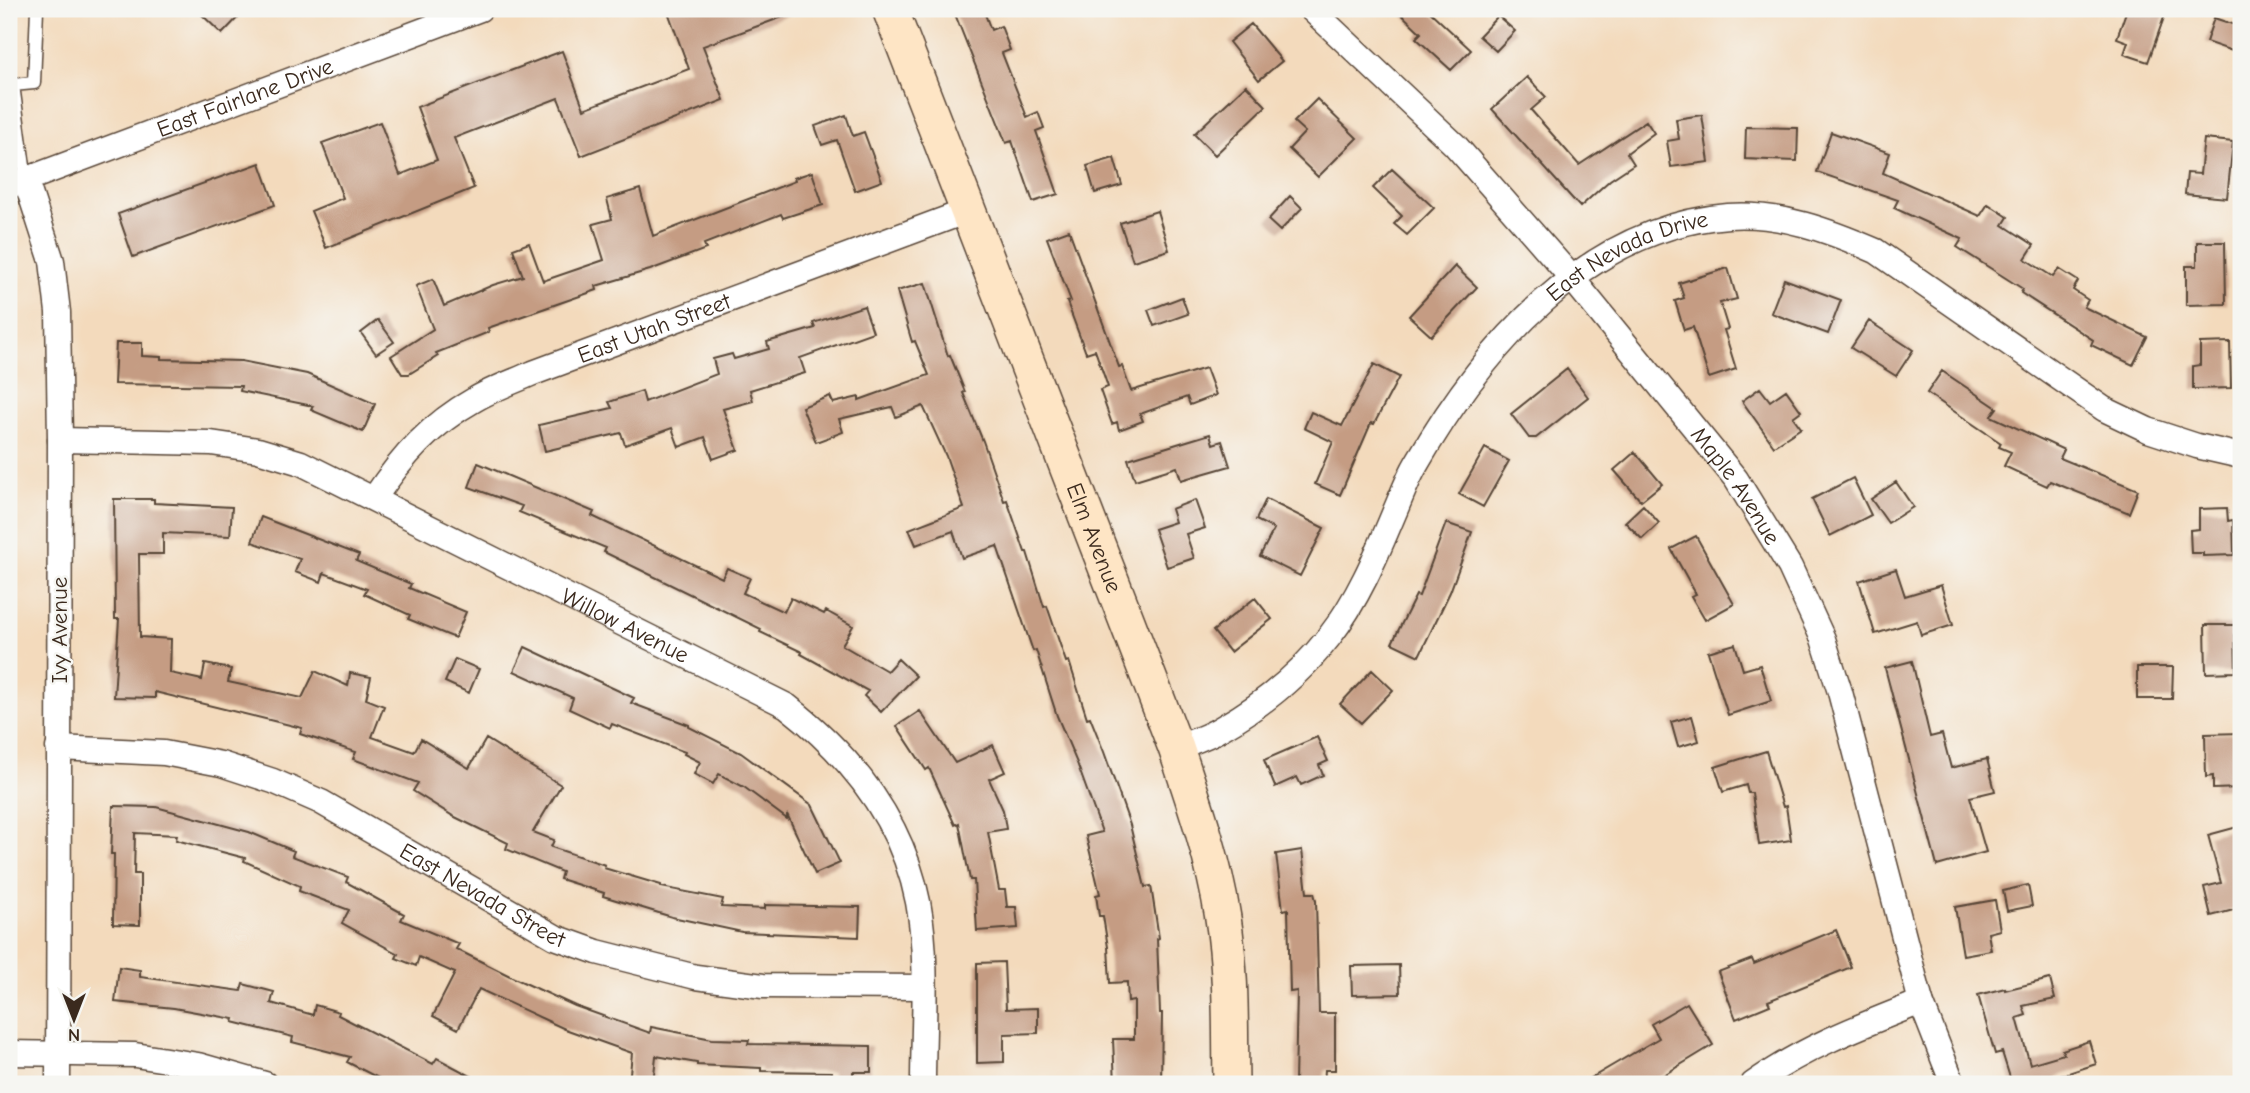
<svg xmlns="http://www.w3.org/2000/svg" width="2250" height="1093" font-family="'Comic Neue',sans-serif">
  <style>
    .building { fill: #c59c83 }
    .lines { fill: none; stroke-linecap: round; stroke-linejoin: round }
    .lane-casing { stroke: #574436; stroke-width: 15 }
    .street-casing { stroke: #574436; stroke-width: 27 }
    .secondary-casing { stroke: #574436; stroke-width: 38 }
    .lane { stroke: #fff; stroke-width: 12 }
    .street { stroke: #fff; stroke-width: 24 }
    .secondary { stroke: #fee5c5; stroke-width: 35 }
    .labels { text-anchor: middle; stroke-width: 5; stroke-linejoin: round; paint-order: stroke }
    .street-label { font-size: 23px; fill: #3b2a1e; stroke: #f6f6f2 }
  </style>
  <rect width="100%" height="100%" fill="#f6f6f2"/>
  <filter id="ink" filterUnits="userSpaceOnUse"><feTurbulence type="fractalNoise" baseFrequency=".0143" numOctaves="2"/><feDisplacementMap in="SourceGraphic" scale="14" xChannelSelector="R" yChannelSelector="G"/><feConvolveMatrix kernelMatrix="1 2 1 2 8 2 1 2 1" color-interpolation-filters="sRGB"/></filter>
  <filter id="wash" filterUnits="userSpaceOnUse"><feTurbulence type="fractalNoise" baseFrequency=".00686" numOctaves="4" result="noise"/><feDisplacementMap in="SourceGraphic" scale="28" xChannelSelector="R" yChannelSelector="G"/><feGaussianBlur stdDeviation="1.57" result="paint"/><feColorMatrix in="noise" values="0 0 0 0 0 0 0 0 0 0 0 0 0 0 0 0 0 1.4 0 .05"/><feComposite in="paint" operator="in"/></filter>
  <g filter="url(#wash)">
    <rect width="100%" height="100%" fill="#f3dabc"/>
    <g id="blocks">
      <path class="building" d="M196,9H246L222,34Z
        M667,9H799V11L703,46L724,100L581,156L558,98L454,138L474,188L326,248L311,211L343,198L322,143L380,122L400,175L437,160L417,107L562,51L584,109L689,69Z
        M953,9H983L991,30L1001,26L1010,50L1002,53L1027,117L1038,112L1044,128L1036,131L1058,194L1033,202L1012,141L1006,143Z
        M1396,9H1427L1471,50L1451,70L1416,38L1421,33Z
        M2127,9H2167L2148,62L2124,54L2128,42L2117,38Z
        M1498,16L1515,31L1496,51L1479,36Z
        M2214,18L2241,27V54L2206,42Z
        M1251,24L1282,61L1259,80L1229,42Z
        M1527,77L1546,97L1531,110L1579,165L1646,121L1654,133L1627,153L1634,164L1610,180L1580,207L1492,109Z
        M1246,85L1266,106L1215,155L1194,134Z
        M1317,99L1357,138L1318,177L1289,149L1305,132L1294,122Z
        M846,115L853,136L864,132L882,181L855,191L837,140L822,145L815,126Z
        M1702,115L1709,162L1671,167L1667,141L1679,139L1676,119Z
        M1746,127L1798,128L1797,161L1745,159Z
        M1831,132L1890,153L1883,173L1980,216L1988,204L2008,217L2003,225L2034,245L2025,259L2053,277L2059,269L2078,281L2073,290L2088,300L2084,307L2147,337L2133,365L2091,345L2093,340L2021,293L2023,289L1957,247L1962,239L1894,208L1898,200L1817,172Z
        M2204,139L2233,142L2227,198L2185,194L2187,173L2200,174Z
        M1114,158L1122,185L1095,193L1087,166Z
        M260,163L275,205L133,257L118,214Z
        M1392,169L1434,208L1407,235L1394,224L1402,216L1373,188Z
        M812,172L823,205L783,218L781,214L704,244L706,249L650,270L596,286L597,290L488,328L489,332L436,353L438,356L409,374H402L391,356L433,329L416,286L433,279L444,306L493,285L523,276L513,249L529,243L543,281L604,260L593,224L612,219L607,199L640,189L653,236L795,181L794,178Z
        M1290,196L1302,208L1280,231L1268,220Z
        M1157,211L1169,250L1133,261L1120,223Z
        M1069,230L1119,367L1122,366L1131,391L1206,368L1216,395L1190,405L1187,397L1140,414L1143,421L1119,430L1117,422L1112,424L1100,390L1108,387L1095,350L1086,353L1067,302L1071,301L1047,238Z
        M2197,242H2225L2226,304L2186,305V266H2197Z
        M1455,266L1477,287L1431,336L1409,316Z
        M1728,268L1737,299L1720,303L1728,329L1724,330L1736,369L1709,378L1693,327L1684,330L1675,301L1684,298L1679,283Z
        M1784,279L1841,300L1828,334L1771,313Z
        M925,283L948,356L950,355L965,392L963,393L983,441L1004,501L1007,500L1025,552H1027L1044,607L1047,606L1066,662L1069,661L1087,718L1090,717L1104,752L1130,825L1145,887L1151,886L1159,938L1157,939L1160,1013H1162L1161,1084H1115L1113,1039H1134V1001L1128,1002L1127,982L1110,983L1108,947L1103,916H1099L1096,895L1100,894L1086,836L1102,832L1077,763L1057,716L1036,650L1033,651L997,546L962,558L953,531L916,545L909,529L964,508L946,456L923,406L896,417L892,407L839,419L843,432L816,442L802,407L830,396L833,403L859,397V400L929,375L915,341L912,342L897,291Z
        M1182,297L1188,314L1154,326L1148,310Z
        M864,306L873,332L800,358L805,373L750,390L753,401L723,409L738,450L713,459L705,437L679,447L672,428L625,445L621,433L545,451L539,425L612,408L609,402L642,391L645,402L717,374L713,359L732,354L734,359L769,349L767,342L815,328L813,323Z
        M378,320L394,342L376,354L361,333Z
        M1869,321L1913,350L1896,376L1851,348Z
        M2230,342L2231,388L2193,389V366L2200,365V343Z
        M116,343H142V356L161,357V359L241,361L307,374L375,404L363,432L311,410L313,406L240,391L241,386L114,384Z
        M1374,364L1399,377L1374,424L1371,423L1340,495L1315,484L1333,442L1304,428L1311,412L1342,426Z
        M1567,369L1588,397L1536,438H1529L1511,414Z
        M1942,371L1997,408L1991,416L2064,450L2060,458L2138,490L2129,513L2050,481L2047,486L2004,466L2011,452L1999,447L2001,443L1927,393Z
        M1760,388L1770,401L1786,390L1801,411L1793,417L1801,428L1774,446L1742,401Z
        M1210,434L1213,444L1222,441L1230,466L1181,480L1177,467L1135,480L1128,459Z
        M1485,448L1509,461L1483,507L1459,494Z
        M1635,452L1662,484L1641,501L1614,470Z
        M478,463L594,512L592,516L722,578L727,568L750,578L743,593L784,612L791,598L824,614L826,611L853,626L842,645L887,671L898,659L916,676L881,712L864,696L868,691L801,654L802,652L760,632L761,629L604,552L606,548L519,512L522,506L469,487Z
        M1853,478L1871,515L1830,536L1812,499Z
        M1896,482L1913,507L1888,523L1871,499Z
        M114,499H154V503L232,507L230,536L163,533V554H139L140,637L171,639L170,673L202,680L205,664L231,669L228,682L302,698L315,671L348,686L350,673L371,677L366,699L384,706L372,737L414,752L421,739L469,768L486,739L561,785L533,832L554,840L551,847L605,865L604,868L661,885V887L723,899L721,907L765,909V905L860,907L859,937L742,932L672,917L603,896L604,893L560,879L562,872L506,849L508,843L453,816L413,791L418,783L353,759L356,752L300,734L302,728L155,692V698L114,697L119,619H115Z
        M1266,499L1324,528L1300,576L1260,556L1274,529L1256,520Z
        M1195,500L1205,528L1186,534L1194,558L1167,567L1154,529L1175,522L1171,509Z
        M1643,505L1659,523L1642,539L1625,522Z
        M2227,508L2228,521L2233,520L2234,555L2203,556V553H2191L2190,530L2199,529V509Z
        M261,517L359,555L356,561L411,584L409,588L466,612L455,638L408,619L410,615L364,594L367,589L324,573L321,582L295,572L300,559L252,542Z
        M1446,523L1472,532L1450,592L1419,656L1392,643L1416,595L1419,596Z
        M1696,536L1734,604L1705,620L1691,596L1696,594L1671,549Z
        M1896,569L1905,596L1941,585L1953,625L1921,635L1917,621L1875,634L1859,581Z
        M1255,598L1272,619L1230,652L1213,631Z
        M2205,625H2235L2236,672L2206,673Z
        M1735,644L1743,670L1760,665L1771,701L1728,715L1708,652Z
        M525,647L634,698L631,703L689,725V727L741,753L812,805L840,863L815,874L787,814V819L744,787L719,774L713,784L694,774L700,762L684,754L685,752L612,724L610,728L569,709L573,698L514,671Z
        M455,659L479,669L469,693L445,682Z
        M1912,661L1930,737L1942,734L1951,768L1987,759L1995,791L1970,797L1986,852L1937,866L1885,668Z
        M2137,667H2173L2172,699H2137Z
        M1372,670L1393,690L1361,723L1340,704Z
        M920,711L955,763L993,745L1005,772L989,779L1003,810L1006,829L988,832L999,890H1005L1007,907H1016L1018,928L977,931L974,880H970L959,823L955,825L929,768L926,770L897,726Z
        M1692,716L1699,741L1678,747L1671,722Z
        M2241,733V788L2213,789V776L2206,777L2205,734Z
        M1317,737L1328,761L1319,765L1323,775L1301,785L1297,777L1275,787L1264,760Z
        M1766,751L1783,807L1786,806L1791,840L1759,845L1752,793H1748L1746,785L1723,792L1715,767Z
        M113,806L156,807L249,832L294,851L292,856L348,877L346,882L404,914L401,920L459,944L456,949L514,978L575,1006L650,1033L651,1027L712,1039L749,1040L748,1044L871,1046V1072H853V1084H831L832,1072L761,1071V1068L697,1065V1063L656,1056L653,1084H629L632,1053L565,1029L479,989L458,1029L433,1016L455,973L419,957L416,966L396,958L398,954L342,923L349,910L299,891L300,886L244,861L245,858L176,840L177,835L135,833L134,874H140V925L113,924L114,854H111Z
        M2241,826V908L2211,916L2204,887L2221,883L2208,835Z
        M1302,850L1307,893H1314L1316,901L1319,1013H1335V1070H1325L1324,1083H1295L1297,991L1290,992L1288,909L1283,910L1276,854Z
        M2028,885L2032,906L2007,911L2003,891Z
        M1995,900L2000,930L1988,933L1991,950L1963,955L1955,907Z
        M1836,930L1851,967L1768,1001L1770,1005L1736,1019L1718,972L1752,959L1754,964Z
        M1004,962L1006,1009L1038,1008V1033L1004,1034V1062L977,1063V963Z
        M1399,965L1400,994L1352,995L1351,966Z
        M119,967L140,970V977L241,991L243,984L274,992L271,1003L313,1015L315,1005L339,1012L338,1015L433,1064L437,1058L486,1084H390L347,1062L350,1057L292,1042L293,1037L233,1022L234,1019L174,1008L115,1002Z
        M2050,979L2055,999L2023,1006L2026,1015L2017,1018L2030,1064L2064,1054L2062,1050L2089,1041L2096,1064L2056,1077L2059,1084H2012L2002,1052L1995,1054L1978,995L2005,988V990Z
        M1687,1003L1713,1045L1649,1084H1581L1659,1038L1651,1024Z"/>
    </g>
  </g>
  <g filter="url(#ink)">
    <use href="#blocks" fill-opacity="0" stroke="#574436" stroke-width="2"/>
    <g class="lines">
      <g class="lane-casing">
        <path id="lane" d="M26,181L13,85L34,83L37,9"/>
      </g>
      <g class="street-casing">
        <g id="street">
          <path id="s1" d="M1311,9L1455,145L1571,277L1736,479L1790,567L1823,639L1840,692L1921,1002L1953,1084"/>
          <path d="M26,181L52,261L58,312L60,440L58,1084"/>
          <path id="s2" d="M9,186L480,9"/>
          <path id="s3" d="M60,440L211,443L258,450L301,463L787,706C851,756 902,820 918,902C929,961 923,1025 923,1084"/>
          <path id="s4" d="M375,497C402,457 431,424 474,400C492,389 513,382 533,373L967,211"/>
          <path id="s5" d="M58,748L164,753L221,764L273,781L321,802L555,937L597,952L696,977L763,986L923,987"/>
          <path id="s6" d="M1176,748C1191,742 1207,737 1220,729C1261,706 1300,674 1329,637C1358,600 1377,554 1395,511C1402,495 1408,478 1417,463C1483,348 1587,227 1728,216C1780,212 1830,231 1876,251L2104,409L2148,430L2197,446L2241,456"/>
          <path d="M9,1053L135,1055L198,1065L265,1084"/>
          <path d="M1753,1084C1804,1047 1863,1025 1921,1002"/>
        </g>
      </g>
      <g class="secondary-casing">
        <g id="secondary">
          <path id="s7" d="M890,9L1176,748C1195,804 1214,860 1223,918C1232,973 1230,1029 1231,1084"/>
        </g>
      </g>
      <use href="#lane" class="lane"/>
      <use href="#street" class="street"/>
      <use href="#secondary" class="secondary"/>
    </g>
  </g>
  <g class="labels">
    <g class="street-label">
      <text dy="8" stroke="none"><textPath href="#s2" startOffset="252">East Fairlane Drive</textPath></text>
      <text dy="8" stroke="none"><textPath href="#s6" startOffset="690">East Nevada Drive</textPath></text>
      <text dy="8" stroke="none"><textPath href="#s4" startOffset="334">East Utah Street</textPath></text>
      <text dy="8" stroke="none"><textPath href="#s1" startOffset="640">Maple Avenue</textPath></text>
      <text dy="8" stroke="none"><textPath href="#s7" startOffset="567">Elm Avenue</textPath></text>
      <text dy="8" stroke="none"><textPath href="#s3" startOffset="606">Willow Avenue</textPath></text>
      <text transform="translate(59 630) rotate(-90)" y="8">Ivy Avenue</text>
      <text dy="8" stroke="none"><textPath href="#s5" startOffset="458">East Nevada Street</textPath></text>
    </g>
  </g>
  <rect width="2250" height="1093" fill="none" stroke="#f6f6f2" stroke-width="35"/>
  <g transform="translate(74 1019) rotate(180)" stroke="#f6f6f2" stroke-width="5" paint-order="stroke">
  <path d="M0-5L12 26L0 18L-12 26Z" fill="#3b2a1e"/>
  <text y="-10" font-size="19" font-weight="bold" text-anchor="middle" fill="#3b2a1e">N</text>
  </g>
</svg>
